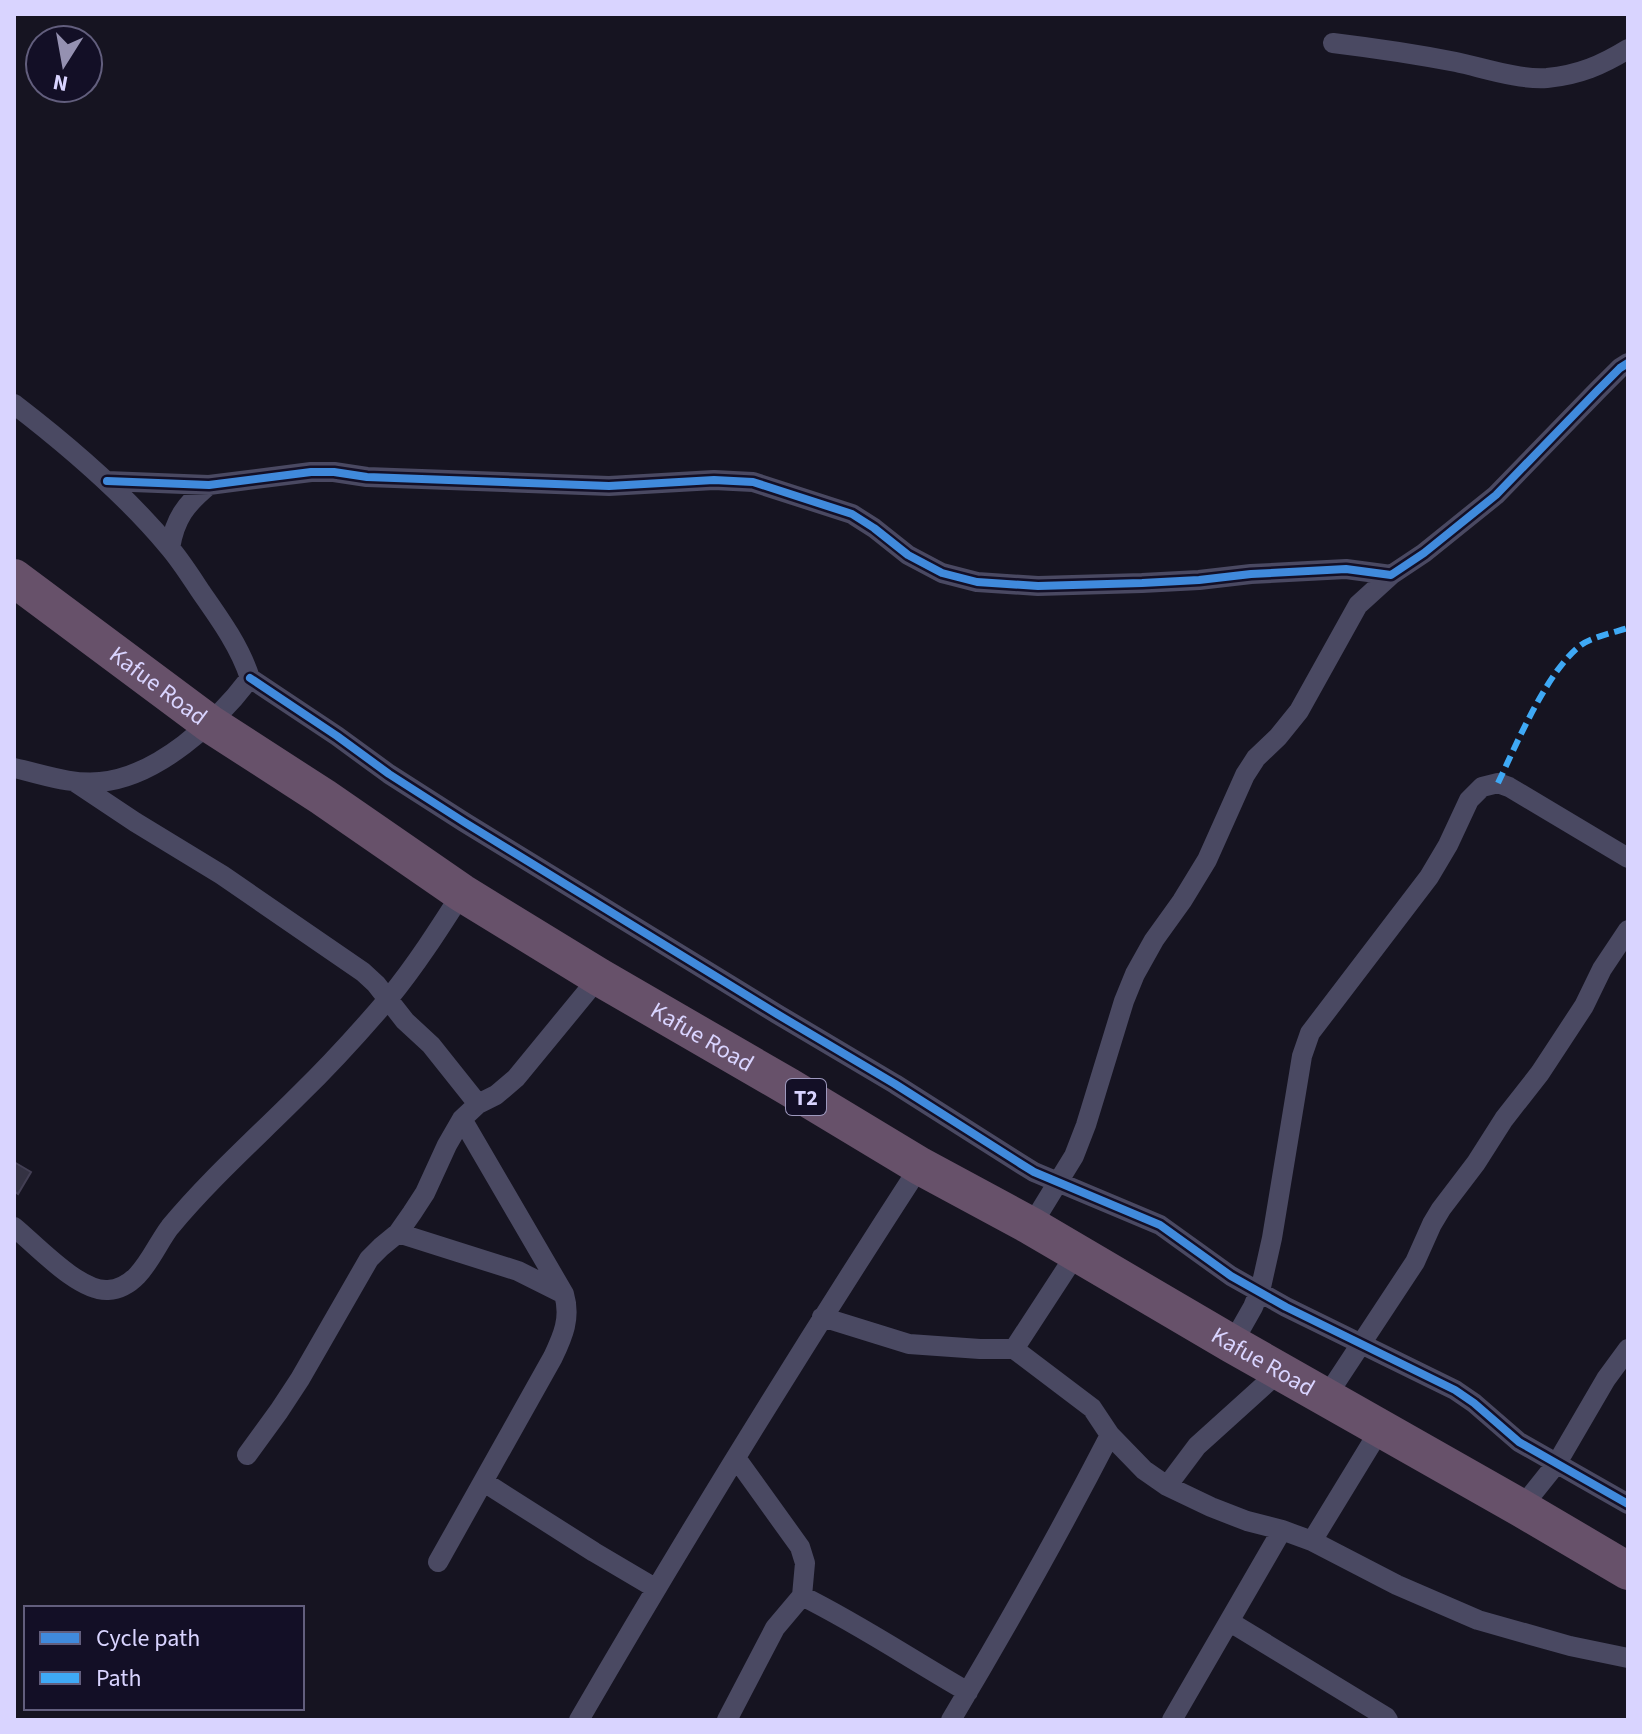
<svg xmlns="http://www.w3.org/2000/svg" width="1642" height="1734" font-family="'Source Sans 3',sans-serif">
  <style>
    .building { fill: #343243; stroke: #433f54; stroke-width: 2 }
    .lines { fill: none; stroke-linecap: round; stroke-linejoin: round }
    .street { stroke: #4a4962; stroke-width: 20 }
    .highway { stroke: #67516a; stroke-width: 38 }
    .quiet { stroke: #3fa9f5; stroke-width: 6; stroke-dasharray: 12 6; stroke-linecap: butt }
    .cycleway-casing { stroke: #130f26; stroke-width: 13 }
    .cycleway { stroke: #408adc; stroke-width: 8 }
    .labels { text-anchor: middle; stroke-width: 6; stroke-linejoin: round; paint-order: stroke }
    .shield { fill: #130f26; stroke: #9e99be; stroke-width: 2 }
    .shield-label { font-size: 22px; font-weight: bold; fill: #d9d4ff }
    .street-label { font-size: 24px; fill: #d9d4ff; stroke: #130f26 }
  </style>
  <rect width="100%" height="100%" fill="#161421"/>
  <path class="building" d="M14,1162L31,1172L18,1194L14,1191Z"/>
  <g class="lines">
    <path class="street" d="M1333,43C1374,48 1415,54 1456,62C1484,68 1519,80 1547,78C1579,75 1602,65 1628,49
      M14,404C70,447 124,493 169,547C181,561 191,577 201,592C220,619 240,647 250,678C217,722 157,777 100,782C71,785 42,774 14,768
      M107,481L209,485L311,472H334L367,477L609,486L714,480L753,482L852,514L874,528L908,555L942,573L977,582L1038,586L1142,583L1199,580L1251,574L1346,569L1391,575L1424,553L1496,495L1597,391L1620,368L1628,363
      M170,548C175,518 186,504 209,485
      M250,678L337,736L389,774L464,822L777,1014L895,1084L1021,1164L1034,1172L1160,1225L1231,1276L1286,1307L1455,1390L1474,1403L1519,1442L1628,1504
      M75,782L135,822L222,875L363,972L376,984L405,1021L431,1045L478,1104
      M462,1119L564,1294
      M1031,1226L1074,1156L1086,1125L1124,1001L1135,974L1154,940L1182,901L1207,860L1245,775L1256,758L1278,737L1299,711L1358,605L1391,575
      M14,1227C36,1245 79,1292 108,1290C141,1288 153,1249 170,1227C209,1180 255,1139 298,1096C330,1065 360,1032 389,998C416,965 439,929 462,893
      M398,1233L499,1265L518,1271L564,1294C571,1318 563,1336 553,1357L438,1562
      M1076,1254L1014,1349L1092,1408L1110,1435L1144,1470L1167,1486L1211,1507L1247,1521L1282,1530L1312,1541L1397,1585L1478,1620L1570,1646L1628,1658
      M822,1317L909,1344L980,1349H1014
      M1232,1344L1253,1307L1261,1287L1272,1238L1302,1056L1310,1033L1429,877L1448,845L1469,800L1482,787L1498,783L1509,787L1628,858
      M1326,1397L1415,1262L1432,1224L1441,1209L1476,1163L1504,1119L1540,1073L1584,1006L1602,969L1628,930
      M247,1455L279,1411L300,1379L369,1259L381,1247L398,1233L412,1213L425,1193L447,1145L462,1119L478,1104L496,1095L516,1078L599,977
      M736,1458L800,1547L805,1563L802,1596
      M484,1482L594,1552L655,1588
      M1167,1486L1197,1446L1280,1371
      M1521,1508L1557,1463L1606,1379L1628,1349
      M1312,1541L1381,1428
      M1230,1622L1386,1717L1388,1720
      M579,1720C688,1532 802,1348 920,1166
      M727,1720L775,1628L802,1596C859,1624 912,1660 968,1692
      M951,1720C1007,1626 1060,1532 1110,1435
      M1172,1720L1282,1530"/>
    <path class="highway" id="s1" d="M14,578L210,724L323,797L462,893L599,977L789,1087L920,1166L1031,1226L1232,1344L1521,1508L1628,1571"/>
    <path class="quiet" d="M1498,783C1517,743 1547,671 1581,645C1592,637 1615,632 1628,628"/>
    <g class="cycleway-casing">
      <path id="cycleway" d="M107,481L209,485L311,472H334L367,477L609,486L714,480L753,482L852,514L874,528L908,555L942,573L977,582L1038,586L1142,583L1199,580L1251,574L1346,569L1391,575L1424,553L1496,495L1597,391L1620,368L1628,363
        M250,678L337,736L389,774L464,822L777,1014L895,1084L1021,1164L1034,1172L1160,1225L1231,1276L1286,1307L1455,1390L1474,1403L1519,1442L1628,1504"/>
    </g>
    <use href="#cycleway" class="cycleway"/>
  </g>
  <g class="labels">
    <rect class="shield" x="786" y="1079" width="40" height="36" rx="6"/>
    <g class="shield-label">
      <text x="806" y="1105">T2</text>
    </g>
    <g class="street-label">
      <text dy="8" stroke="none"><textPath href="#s1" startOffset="180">Kafue Road</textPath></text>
      <text dy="8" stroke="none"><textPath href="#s1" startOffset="828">Kafue Road</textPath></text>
      <text dy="8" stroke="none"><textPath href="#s1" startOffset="1476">Kafue Road</textPath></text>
    </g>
  </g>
  <rect width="1642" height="1734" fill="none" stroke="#d9d4ff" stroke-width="32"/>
  <rect x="24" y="1606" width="280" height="104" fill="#130f26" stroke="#625e7d" stroke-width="2"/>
  <rect x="40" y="1632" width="40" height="12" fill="#408adc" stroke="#625e7d" stroke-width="2"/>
  <text x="96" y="1646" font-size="24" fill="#d9d4ff">Cycle path</text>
  <rect x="40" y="1672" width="40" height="12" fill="#3fa9f5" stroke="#625e7d" stroke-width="2"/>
  <text x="96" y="1686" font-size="24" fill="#d9d4ff">Path</text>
  <g transform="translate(64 64) rotate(191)"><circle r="38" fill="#130f26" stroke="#625e7d" stroke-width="2"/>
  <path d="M0-6L14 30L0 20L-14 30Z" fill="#9591b1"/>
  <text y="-12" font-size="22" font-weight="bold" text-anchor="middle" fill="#d9d4ff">N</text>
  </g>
</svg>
